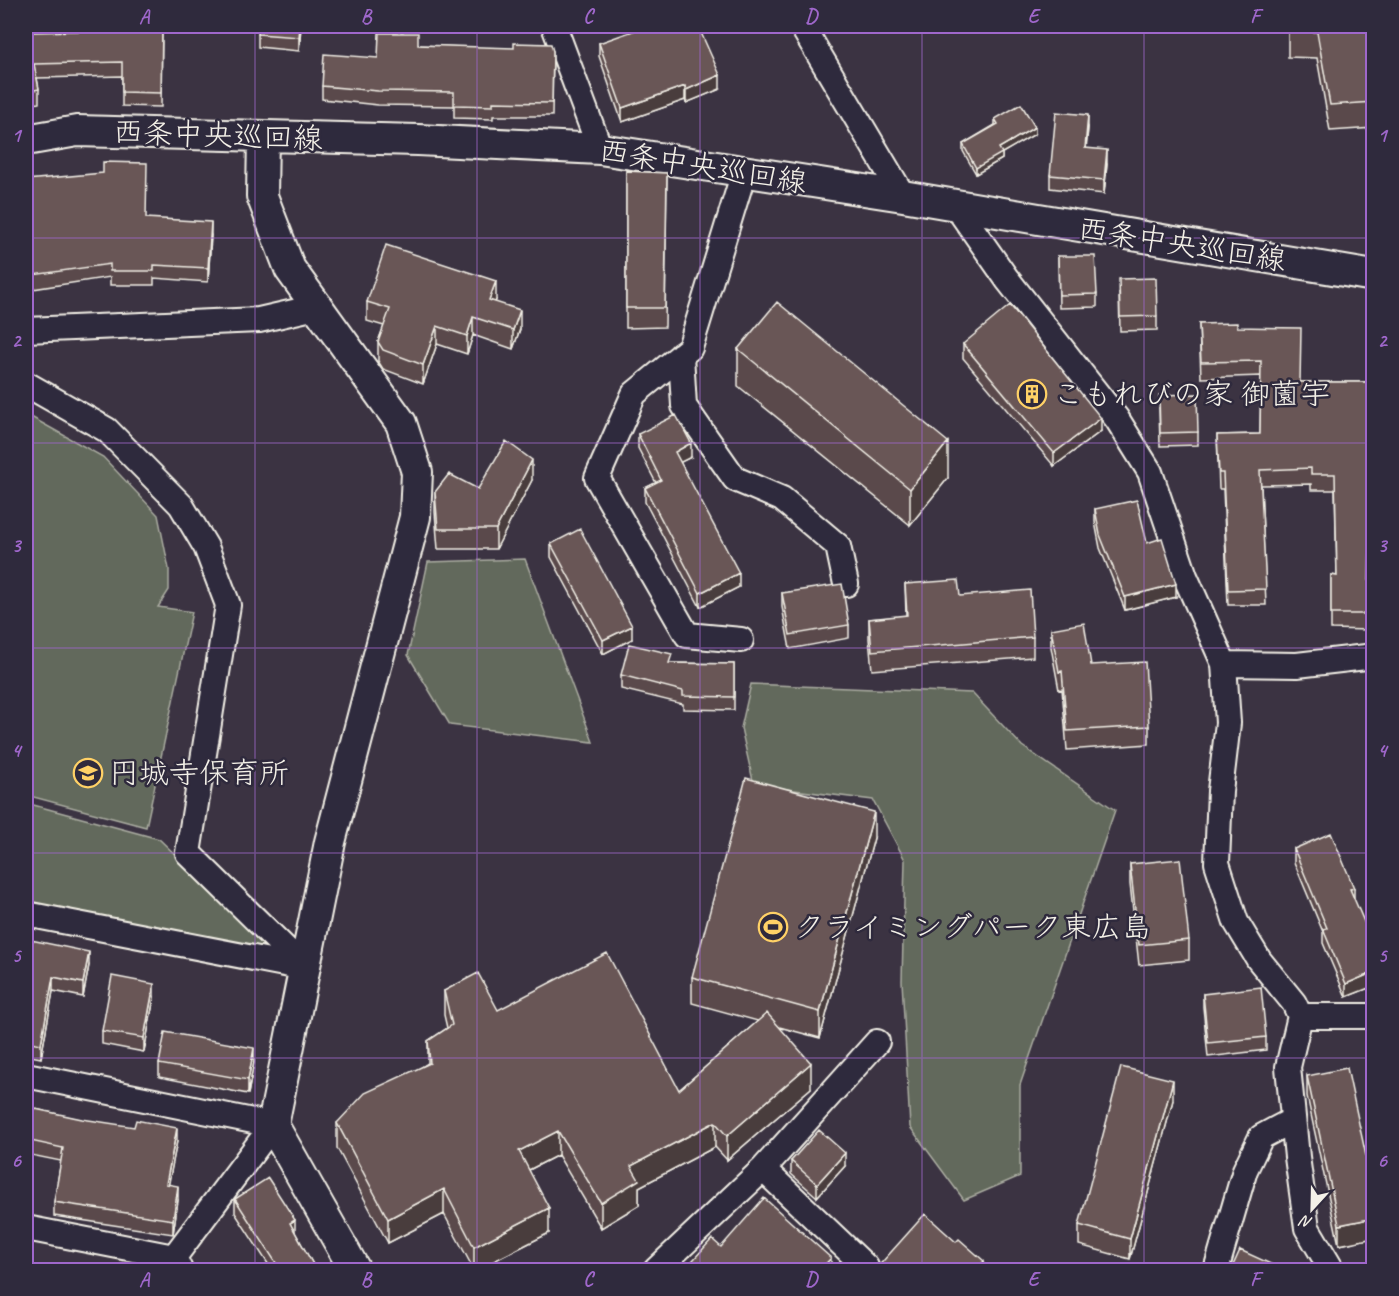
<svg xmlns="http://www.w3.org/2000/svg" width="1399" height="1296" font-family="Caveat,'Klee One',sans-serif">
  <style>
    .green { fill: #62695b; stroke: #abada2; stroke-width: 1.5 }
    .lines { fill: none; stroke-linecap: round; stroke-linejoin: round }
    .minor-casing { stroke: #f4f1e8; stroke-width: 28 }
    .tertiary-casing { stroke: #f4f1e8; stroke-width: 34 }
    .minor { stroke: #2f2a3d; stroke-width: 24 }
    .tertiary { stroke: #2f2a3d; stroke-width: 30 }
    .wall { fill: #5a4a4b; stroke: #f4f1e8; stroke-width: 1.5 }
    .shaded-wall { fill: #4a3c3d; stroke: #f4f1e8; stroke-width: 1.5 }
    .building { fill: #695657; stroke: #f4f1e8; stroke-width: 1.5 }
    .grid { fill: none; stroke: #9f67cb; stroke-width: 1.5; stroke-opacity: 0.55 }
    .labels { text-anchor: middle; stroke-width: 5; stroke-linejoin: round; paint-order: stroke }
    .street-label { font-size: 30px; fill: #f4f1e8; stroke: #2f2a3d }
    .poi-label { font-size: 30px; fill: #f4f1e8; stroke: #2f2a3d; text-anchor: start }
    .neatline { fill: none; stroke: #9f67cb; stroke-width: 2 }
    .grid-label { font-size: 20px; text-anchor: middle; font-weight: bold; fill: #9f67cb }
  </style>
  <rect width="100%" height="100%" fill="#3b3342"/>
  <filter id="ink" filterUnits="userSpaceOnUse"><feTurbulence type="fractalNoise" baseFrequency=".0167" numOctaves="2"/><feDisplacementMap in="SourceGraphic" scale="12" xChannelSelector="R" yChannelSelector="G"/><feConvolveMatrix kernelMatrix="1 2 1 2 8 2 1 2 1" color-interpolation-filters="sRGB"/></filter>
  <g filter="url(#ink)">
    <path class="green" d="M31,417L103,457L158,515L169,569V590L158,607L192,612L146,827L26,795V418Z
      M525,559L593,742L450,725L408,655L428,562Z
      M751,684L972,693L1022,746L1115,810L1020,1085V1176L964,1200L910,1127L902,981L905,860L873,800L754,785L741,728Z
      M26,803L159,839L268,944L256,947L26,907Z"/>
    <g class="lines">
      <g class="minor-casing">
        <path id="minor" d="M554,26L600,149
          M802,26L903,196
          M956,206L1007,279L1117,419L1150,472L1185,576L1224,664L1228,723L1220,791L1217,863L1236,922L1259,960L1294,1003L1300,1016L1288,1067L1297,1157L1307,1228L1332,1270
          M26,330L259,320L316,307
          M681,355L684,406L735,479L782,499L838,546L846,584
          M26,384L107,430L181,505L206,547L228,605L188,853L305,968
          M741,640L687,635L597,478L634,394L690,348L744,172
          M1224,664L1297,665L1366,657L1374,655
          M26,914L305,968
          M1300,1016H1374
          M26,1075L273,1125L174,1257L180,1270
          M763,1169L866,1267L863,1270
          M26,1228L174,1257
          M656,1270L763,1169L877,1042
          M1216,1270L1245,1170L1261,1137L1293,1120"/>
      </g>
      <g class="tertiary-casing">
        <path id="tertiary" d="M263,136L262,196L290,269L401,423L417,472L415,517L330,842L273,1125L355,1270
          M26,140L77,131L418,140L600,149L903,196L1374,276"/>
      </g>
      <use href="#minor" class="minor"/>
      <use href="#tertiary" class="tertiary"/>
    </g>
    <path class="wall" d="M26,26L33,32L127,30L126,26H168L162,27L161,107L122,106V76L37,78L39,89V103L26,106Z
      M301,26L299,51L258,47V34Z
      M1288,26H1374V128L1330,131L1317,58L1288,57Z
      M599,43L720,89L686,103L685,100L622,122L599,56Z
      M418,45L553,51L552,116H493V119L454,118V106L378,105L322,99V86L378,58Z
      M995,119L1035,134L1002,153V159L976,174L963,151V144L995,125Z
      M1088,128L1086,148L1107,164L1104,194L1050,188V175Z
      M626,171L667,173L665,327L626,328Z
      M26,180L146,218L211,235L208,282L154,278V285H110V277L26,290Z
      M1058,256L1097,294V307L1059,308Z
      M1119,293L1157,316V330L1120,331Z
      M496,300L495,302L520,329L513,349L473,335L467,354L437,344L423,384L383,369L378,361V342L384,326L367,321V302Z
      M1199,324L1237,327L1301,382H1374V490H1372L1374,560H1370L1368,630L1331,629V575L1337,576L1335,490H1311V484L1261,485L1266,605H1228L1223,489H1219L1217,435L1260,434L1261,376L1201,378Z
      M963,344L1101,431L1054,466L963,358Z
      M738,349L948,478L910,525L738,386Z
      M1159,408L1198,432V445L1160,446Z
      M638,434L691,457L680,462L739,587L700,607L645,502V488L656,483L638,448Z
      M532,480L496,549H438L435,512V492L478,489Z
      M1095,509L1147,543L1176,597L1125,610L1100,548L1095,522Z
      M551,544L632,639L603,654L551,557Z
      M905,584L960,596L1033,637V657L872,670L869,639V619L906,616Z
      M782,593L849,625V638L790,649L782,607Z
      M1051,629L1091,665L1149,726V744L1067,750L1062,689L1059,690L1051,647Z
      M672,663L734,664V710L683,709V704L621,689V675Z
      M874,838L820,1038L779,1027L811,1088L727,1160L715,1147L639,1187V1205L601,1228L558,1155L529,1170L549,1233L476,1270H474L444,1214L388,1243L337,1148V1123L428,1063V1041L447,1028L444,1015V991L498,1010L679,1090L758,1021L692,1003V977Z
      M1294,849L1374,945V986L1346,997L1323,943V932L1294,862Z
      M1130,864L1189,940V960L1139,965L1130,884Z
      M26,939L89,965L83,997L53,991L41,1058L26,1055Z
      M1203,994L1266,1037V1050L1208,1057L1203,1007Z
      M154,997L144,1052L102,1044V1031Z
      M254,1062L248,1094L159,1077V1064Z
      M1307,1076L1374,1193V1238L1339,1245L1307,1096Z
      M1173,1100L1130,1259L1079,1245V1225Z
      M26,1107L177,1141L168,1185L178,1200L173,1234L54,1216V1202L61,1161L26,1154Z
      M791,1161L845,1166L817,1197L791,1174Z
      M235,1199L295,1232L316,1270H272L235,1213Z"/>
    <path class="shaded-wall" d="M300,26H301L299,51V37Z
      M720,75V89L686,103V90Z
      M685,86V100L622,122V108Z
      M1088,115V128L1085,161V148Z
      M1035,127V134L1002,153V159L976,174V168L999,148Z
      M1107,150V164L1104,194V180Z
      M211,222V235L208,282V268Z
      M496,281V300L489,318V300Z
      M520,310V329L513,349V330Z
      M473,317V335L467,354V336Z
      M437,326V344L423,384V365Z
      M1101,418V431L1054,466V453Z
      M948,442V478L910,525V489Z
      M691,443V457L675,465V452Z
      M532,460V480L496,549V529Z
      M739,573V587L700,607V593Z
      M1176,584V597L1125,610V597Z
      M632,626V639L603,654V640Z
      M874,812V838L820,1038V1012Z
      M1354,888V901L1350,889Z
      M89,952V965L83,997V983Z
      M1374,972V986L1346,997V984Z
      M53,977V991L41,1058V1044Z
      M154,984V997L144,1052V1038Z
      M254,1048V1062L248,1094V1080Z
      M811,1063V1088L727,1160V1136Z
      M1173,1080V1100L1130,1259V1239Z
      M715,1122V1147L639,1187V1205L601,1228V1203L631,1166Z
      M177,1128V1141L166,1198V1184Z
      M558,1131V1155L519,1175V1151Z
      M845,1153V1166L817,1197V1184Z
      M178,1186V1200L173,1234V1220Z
      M444,1189V1214L388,1243V1219Z
      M549,1208V1233L476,1270H474V1247Z
      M1374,1218V1238L1339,1245V1225Z
      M295,1220V1233L290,1223Z
      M831,1258V1270H820Z
      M984,1261V1270H976Z"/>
    <path class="building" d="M26,26H32L33,32L130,30L129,26H162L161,93L122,92V62L34,64L39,89L26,92Z
      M259,26H300L299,37L258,34Z
      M647,26H698L720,75L686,90L685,86L622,108L599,43Z
      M1288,26H1374V102L1330,105L1317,32L1288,31Z
      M379,33H418V45L514,48V43L551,44L553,51L552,103L493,102V106L454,105V92L378,91L322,86L324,54L378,58Z
      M1021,104L1035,127L999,148L1002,153L976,168L963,144L998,124L995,119Z
      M1056,112L1088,115L1085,148L1107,150L1104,180L1050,175Z
      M103,162L147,163L146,218L211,222L208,268L154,265V271H110V264L26,276V180L103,173Z
      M626,171L667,173L665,308H626Z
      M386,245L496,281L489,300L520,310L513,330L473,317L467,336L437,326L423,365L383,350L378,342L390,309L367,302Z
      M1058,256H1095L1097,294L1059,295Z
      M1156,278L1157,316L1120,317L1119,279Z
      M777,302L948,442L910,489L738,349Z
      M1010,305L1101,418L1054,453L963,344Z
      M1237,323V327L1301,328L1300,382H1374V474H1372L1374,544H1370L1368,614H1331V575L1337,576L1335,474H1311V468L1260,470L1266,589L1228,590L1223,473H1219L1217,435L1260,434L1261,361L1201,362L1199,324Z
      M1197,394L1198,432L1160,433L1159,395Z
      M676,415L691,443L675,452L739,573L700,593L645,488L661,480L638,434Z
      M506,441L532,460L496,529H438L435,492L449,474L478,489Z
      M1137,500L1147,543L1162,538L1176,584L1125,597L1100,535L1095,509Z
      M580,529L632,626L603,640L551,544Z
      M958,580L960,596L1030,590L1033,637L872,651L869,619L907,615L905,584Z
      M842,584L849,625L790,635L782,593Z
      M1084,623L1091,665L1145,662L1149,726L1067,731L1062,671L1059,672L1051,629Z
      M629,644L672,654L669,663L734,664V697L683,696V691L621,675Z
      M746,778L874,812L820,1012L692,977Z
      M1331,833L1354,888L1350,889L1374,945V972L1346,984L1323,929L1327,928L1294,849Z
      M1180,859L1189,940L1139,945L1130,864Z
      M26,939L89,952L83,983L53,977L41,1044L26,1041Z
      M607,953L679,1090L767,1013L811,1063L727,1136L715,1122L631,1166L639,1180L601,1203L558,1131L519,1151L549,1208L474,1247L444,1189L388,1219L337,1123L365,1093L430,1063L428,1041L452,1025L444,991L478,973L498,1010Z
      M112,976L154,984L144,1038L102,1031Z
      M1261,987L1266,1037L1208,1043L1203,994Z
      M165,1032L254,1048L248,1080L159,1064Z
      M1121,1067L1173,1080L1130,1239L1079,1225Z
      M1347,1068L1374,1193V1218L1339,1225L1307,1076Z
      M26,1107L82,1119L134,1127L136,1120L177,1128L166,1184L178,1186L173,1220L54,1202L63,1148L26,1140Z
      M819,1130L845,1153L817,1184L791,1161Z
      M268,1178L295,1220L290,1223L316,1270H277L280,1269L235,1199Z
      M764,1198L831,1258L820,1270H684L712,1239L721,1247Z
      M925,1214L956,1242L959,1239L984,1261L976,1270H875Z
      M1240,1250L1284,1270H1231Z
      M1158,1265L1165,1270H1153Z"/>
  </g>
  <path class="grid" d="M255,26V1270M477,26V1270M700,26V1270M922,26V1270M1144,26V1270M26,238H1374M26,443H1374M26,648H1374M26,853H1374M26,1058H1374"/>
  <defs>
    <g id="building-ring" transform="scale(1.5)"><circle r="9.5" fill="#2f2a3d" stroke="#ffd166" stroke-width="1.5"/><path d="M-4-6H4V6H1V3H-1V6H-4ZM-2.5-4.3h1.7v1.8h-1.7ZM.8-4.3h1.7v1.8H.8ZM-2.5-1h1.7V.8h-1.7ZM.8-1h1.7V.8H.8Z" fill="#ffd166"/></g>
    <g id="school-ring" transform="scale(1.5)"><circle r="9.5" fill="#2f2a3d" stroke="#ffd166" stroke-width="1.5"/><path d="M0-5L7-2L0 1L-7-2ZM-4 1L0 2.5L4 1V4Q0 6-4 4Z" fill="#ffd166"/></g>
    <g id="stadium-ring" transform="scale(1.5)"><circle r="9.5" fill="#2f2a3d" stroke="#ffd166" stroke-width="1.5"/><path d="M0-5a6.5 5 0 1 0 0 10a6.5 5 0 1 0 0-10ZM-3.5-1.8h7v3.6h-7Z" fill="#ffd166"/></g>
  </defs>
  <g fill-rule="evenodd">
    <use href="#building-ring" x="1032" y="394"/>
    <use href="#school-ring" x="88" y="773"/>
    <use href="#stadium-ring" x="773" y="927"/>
  </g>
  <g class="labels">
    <g class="street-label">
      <text transform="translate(218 135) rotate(2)" y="10">西条中央巡回線</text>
      <text transform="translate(703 166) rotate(9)" y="10">西条中央巡回線</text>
      <text transform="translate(1182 244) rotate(9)" y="10">西条中央巡回線</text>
    </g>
    <g class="poi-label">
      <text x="1053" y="404">こもれびの家 御薗宇</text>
      <text x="109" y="783">円城寺保育所</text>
      <text x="794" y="937">クライミングパーク東広島</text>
    </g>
  </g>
  <rect width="1399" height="1296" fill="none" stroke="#2f2a3d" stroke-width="66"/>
  <g transform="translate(1312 1209) rotate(202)" stroke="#2f2a3d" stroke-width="4.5" paint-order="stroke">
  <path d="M0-4.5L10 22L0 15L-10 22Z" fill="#f4f1e8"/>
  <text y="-9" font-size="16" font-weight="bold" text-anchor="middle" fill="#f4f1e8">N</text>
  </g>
  <rect x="33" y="33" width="1333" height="1230" class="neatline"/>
  <g class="grid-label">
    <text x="144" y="23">A</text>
    <text x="366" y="23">B</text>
    <text x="588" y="23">C</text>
    <text x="811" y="23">D</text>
    <text x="1033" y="23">E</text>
    <text x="1255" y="23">F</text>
    <text x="16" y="142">1</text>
    <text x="1382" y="142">1</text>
    <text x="16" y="347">2</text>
    <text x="1382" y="347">2</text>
    <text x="16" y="552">3</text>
    <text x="1382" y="552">3</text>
    <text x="16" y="757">4</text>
    <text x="1382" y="757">4</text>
    <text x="16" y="962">5</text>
    <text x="1382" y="962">5</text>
    <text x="16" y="1167">6</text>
    <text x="1382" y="1167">6</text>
    <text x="144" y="1286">A</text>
    <text x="366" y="1286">B</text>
    <text x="588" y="1286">C</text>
    <text x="811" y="1286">D</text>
    <text x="1033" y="1286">E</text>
    <text x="1255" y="1286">F</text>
  </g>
</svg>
